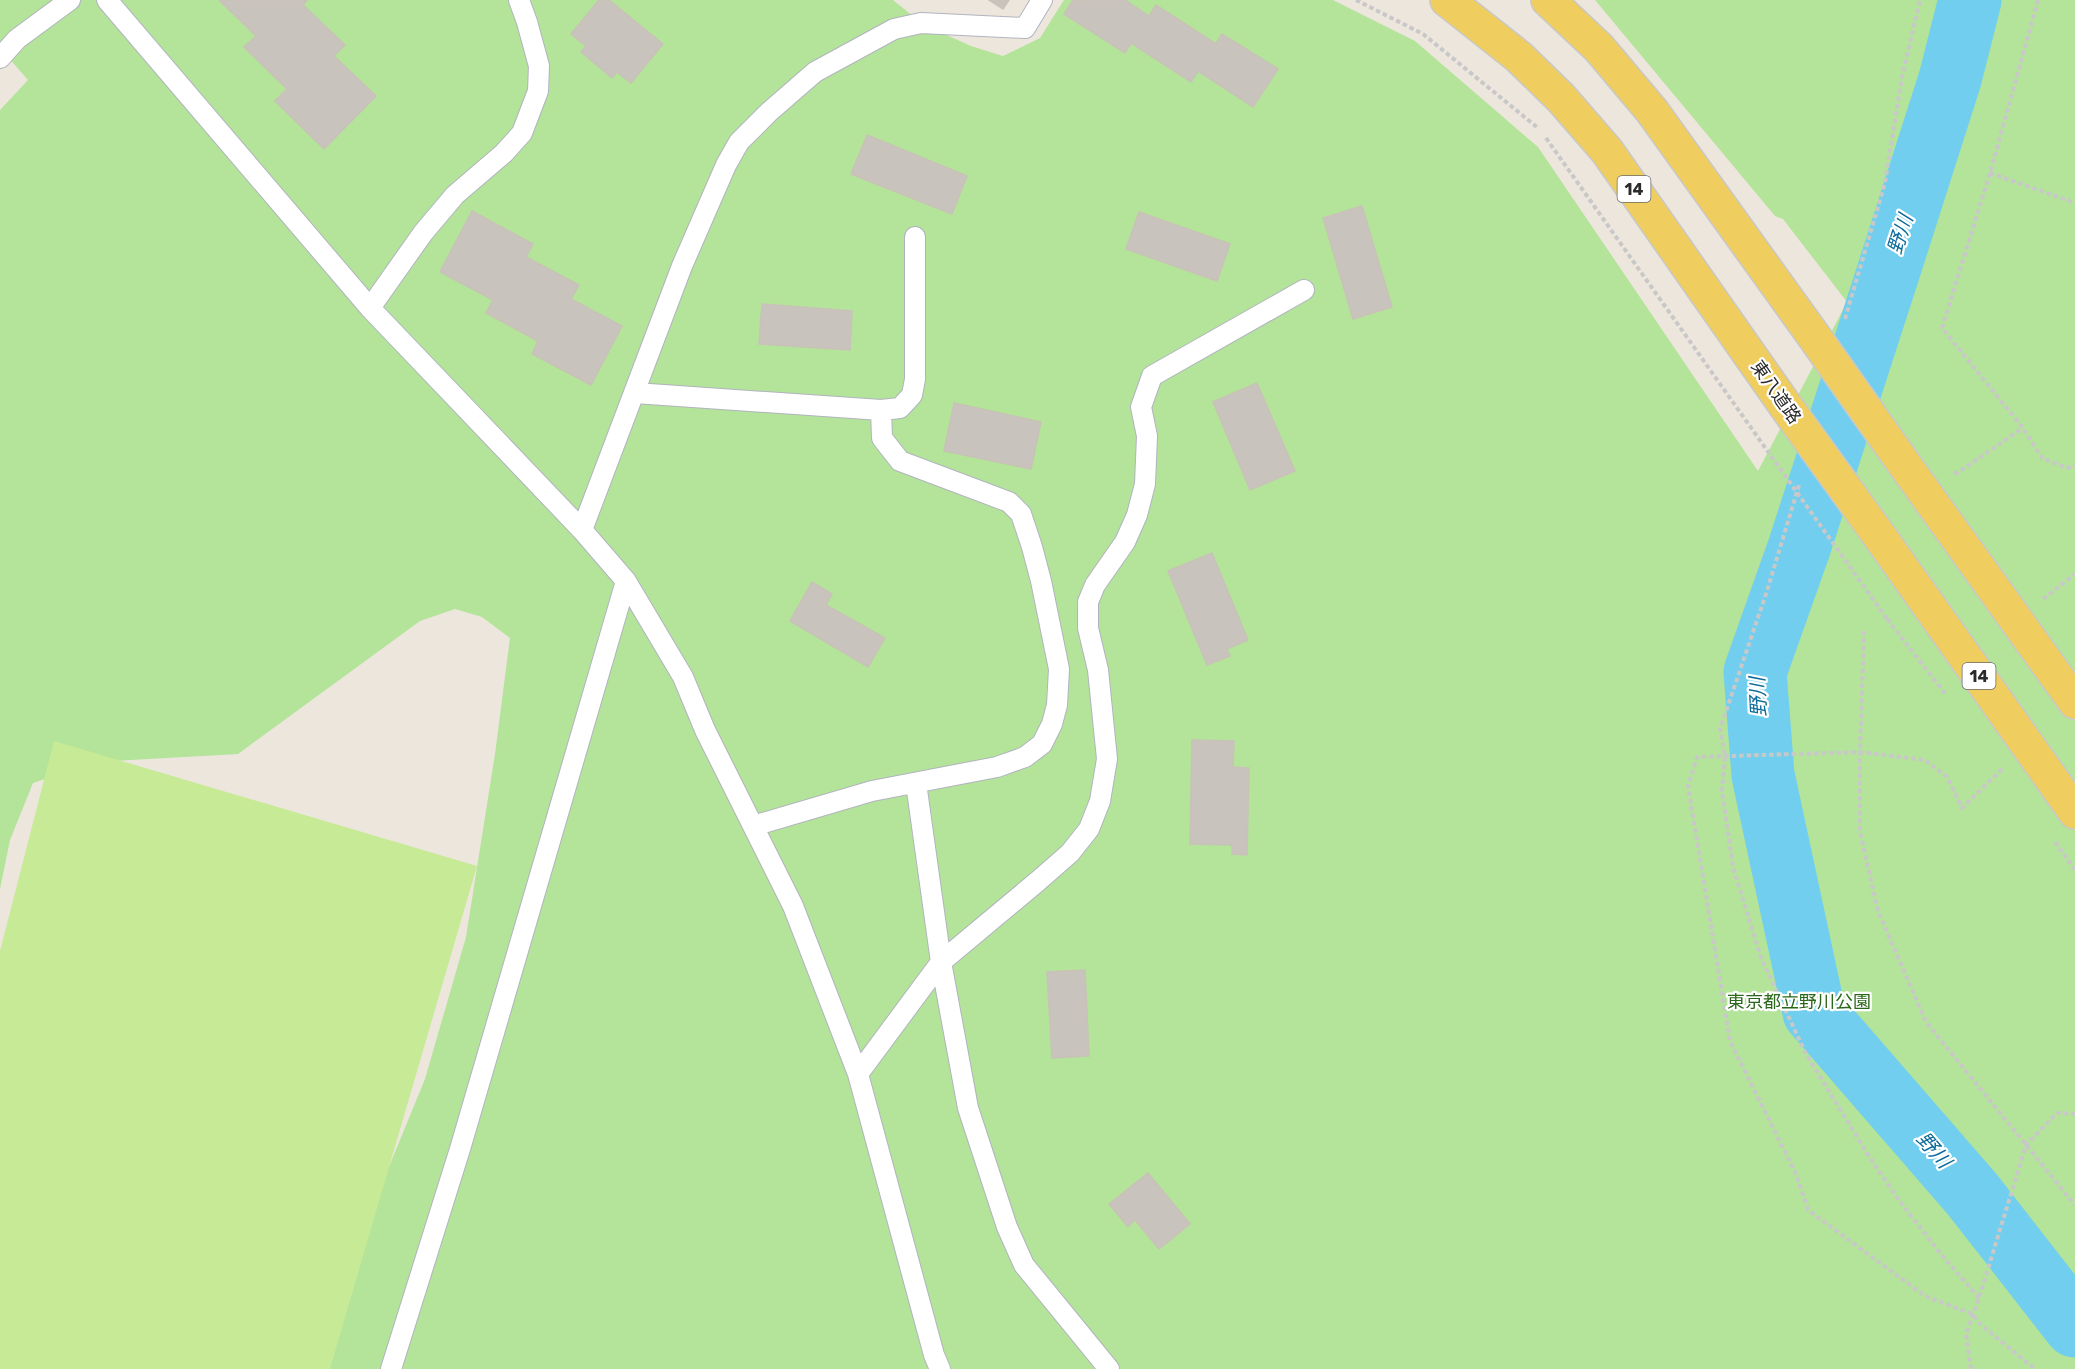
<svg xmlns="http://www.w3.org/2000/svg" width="2075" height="1369" font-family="Rubik,'Noto Sans JP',sans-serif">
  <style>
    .green { fill: #b4e39a }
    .pitch { fill: #c7ea96 }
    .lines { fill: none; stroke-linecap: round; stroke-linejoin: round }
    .river { stroke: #71ceee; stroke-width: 63 }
    .building { fill: #c8c3bd; stroke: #c8c2b7; stroke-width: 1.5 }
    .service-casing { stroke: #b1b4bf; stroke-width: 22 }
    .primary-casing { stroke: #c8c8c8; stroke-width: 36 }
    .path { stroke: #c8c8c8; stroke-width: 4; stroke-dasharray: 4.5 3; stroke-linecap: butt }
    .service { stroke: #fff; stroke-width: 20 }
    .primary { stroke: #f0cd5f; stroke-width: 33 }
    .primary-bridge-casing { stroke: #c8c8c8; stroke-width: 36; stroke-linecap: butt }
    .path-bridge { stroke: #c8c8c8; stroke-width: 4; stroke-dasharray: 4.5 3; stroke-linecap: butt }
    .primary-bridge { stroke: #f0cd5f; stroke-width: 33 }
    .labels { text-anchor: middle; stroke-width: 4.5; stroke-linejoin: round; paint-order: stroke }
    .shield { fill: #fff; stroke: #6b6b6b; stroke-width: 1.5 }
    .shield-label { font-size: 16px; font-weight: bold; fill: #2b2b2b }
    .street-label { font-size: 18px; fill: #2b2b2b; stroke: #fff }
    .park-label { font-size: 18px; fill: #2b681b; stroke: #fff }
    .water-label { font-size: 20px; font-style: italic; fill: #0e6c9c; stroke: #fff }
  </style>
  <rect width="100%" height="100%" fill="#ede6dd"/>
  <path class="green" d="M0,0H893L924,25L971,46L1003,56L1040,38L1064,0H1333L1415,41L1538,147L1758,471L1847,302L1783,219L1775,216L1595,0H2075V1369H312L313,1352L425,1079L466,937L495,754L510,638L482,617L455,609L420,621L238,754L95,762L33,783L10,840L0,889V110L28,80L7,56L0,59Z"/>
  <path class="pitch" d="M54,741L477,866L330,1369H0V951Z"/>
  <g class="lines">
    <path class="river" d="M1970,0L1950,79L1888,273L1799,548L1755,672L1763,775L1814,1012L1972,1194L2075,1326"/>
  </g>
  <path class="building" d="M219,0H307L303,5L345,45L334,56L376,96L324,149L275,101L287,89L244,47L256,36Z
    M599,0H609L663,44L631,83L617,72L612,78L581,52L586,46L571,34Z
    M989,0H1009L1003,9Z
    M1073,0H1125L1149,16L1156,5L1216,44L1222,34L1278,69L1253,107L1198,71L1191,82L1131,43L1125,53L1064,14Z
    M867,135L967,176L952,214L851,174Z
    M1362,206L1392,307L1353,319L1323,218Z
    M472,211L533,244L526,257L579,285L571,299L622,326L591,385L532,354L538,341L486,313L493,300L440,272Z
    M1139,212L1230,244L1217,281L1126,249Z
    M762,304L852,311L850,350L759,344Z
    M1257,383L1295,471L1250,490L1213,402Z
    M954,403L1041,422L1031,469L944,451Z
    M1212,553L1248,640L1227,649L1230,656L1207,665L1168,571Z
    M812,582L832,594L826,605L885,638L868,667L790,621Z
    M1192,740L1234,741L1233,767L1249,768L1247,855L1232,854V845L1190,844Z
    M1085,970L1089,1056L1052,1058L1047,972Z
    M1148,1173L1190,1224L1159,1249L1135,1220L1128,1227L1109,1204Z"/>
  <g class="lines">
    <g class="service-casing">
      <path id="service" d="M107,0L370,308L582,530L626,581L683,677L705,730L793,906L858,1074L934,1355L940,1369
        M0,58L17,39L70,0
        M370,308L423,233L455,195L504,153L522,133L538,91L539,66L527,22L519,0
        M635,393L881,410L900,408L912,395L915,379V237
        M582,530L682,266L726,165L739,142L769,112L815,72L894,29L921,23L1025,28L1042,0
        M916,783L941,962L968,1108L1007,1227L1024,1265L1109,1369
        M753,826L872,791L997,767L1025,757L1042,744L1052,724L1057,705L1059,669L1041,581L1032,547L1021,514L1009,502L900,461L882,438L881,410
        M858,1074L941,962L1038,881L1070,853L1089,829L1100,801L1107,759L1098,670L1088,628V602L1095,585L1125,542L1137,515L1145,484L1147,436L1141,407L1152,376L1304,290
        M391,1369L460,1149L626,581"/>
    </g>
    <g class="primary-casing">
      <path id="primary" d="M1447,0L1519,57L1561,98L1607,151L1787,408
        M1548,0L1599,48L1652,111L1818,342
        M1902,461L2075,702
        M1883,541L2075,812"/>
    </g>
    <path class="path" d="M1356,0L1423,34L1538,128
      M2038,0L1990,173L1942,328L2023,428L2042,458L2067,468L2075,466
      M1546,138L1771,456
      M1990,173L2075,203
      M1845,319L1885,183L1902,77L1920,0
      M1954,473H1957L2023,428
      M1799,485L1767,591L1720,729L1725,756L1722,791L1733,867L1761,958L1806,1054L1870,1158L1898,1199L1940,1253L1979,1298
      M2043,599L2075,574
      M1887,619L1947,696
      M1864,631L1860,752V832L1878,911L1926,1022L2075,1205
      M2002,769L1962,808L1947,777L1925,760L1860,752L1697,757L1688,786L1730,1041L1796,1174L1808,1210L1925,1296L1972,1314L1981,1325L2035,1369
      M2055,842L2075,870
      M1971,1369L1966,1334L1979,1298L2026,1145L2057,1113L2075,1114"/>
    <use href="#service" class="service"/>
    <use href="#primary" class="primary"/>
    <g class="primary-bridge-casing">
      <path id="primary-bridge" d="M1818,342L1902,461
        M1787,408L1883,541"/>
    </g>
    <path class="path-bridge" d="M1771,456L1887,619"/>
    <use href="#primary-bridge" class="primary-bridge"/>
  </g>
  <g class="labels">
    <g class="shield">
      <rect x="1617.5" y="176" width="33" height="26" rx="4.5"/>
      <rect x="1962.5" y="663" width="33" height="26" rx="4.5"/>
    </g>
    <g class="shield-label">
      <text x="1634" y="195">14</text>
      <text x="1979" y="682">14</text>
    </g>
    <g class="street-label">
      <text transform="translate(1776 392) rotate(55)" y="6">東八道路</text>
    </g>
    <g class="park-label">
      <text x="1799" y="1008">東京都立野川公園</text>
    </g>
    <g class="water-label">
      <text transform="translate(1900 234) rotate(-72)" y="7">野川</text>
      <text transform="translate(1758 697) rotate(-93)" y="7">野川</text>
      <text transform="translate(1934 1150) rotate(49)" y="7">野川</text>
    </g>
  </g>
</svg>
